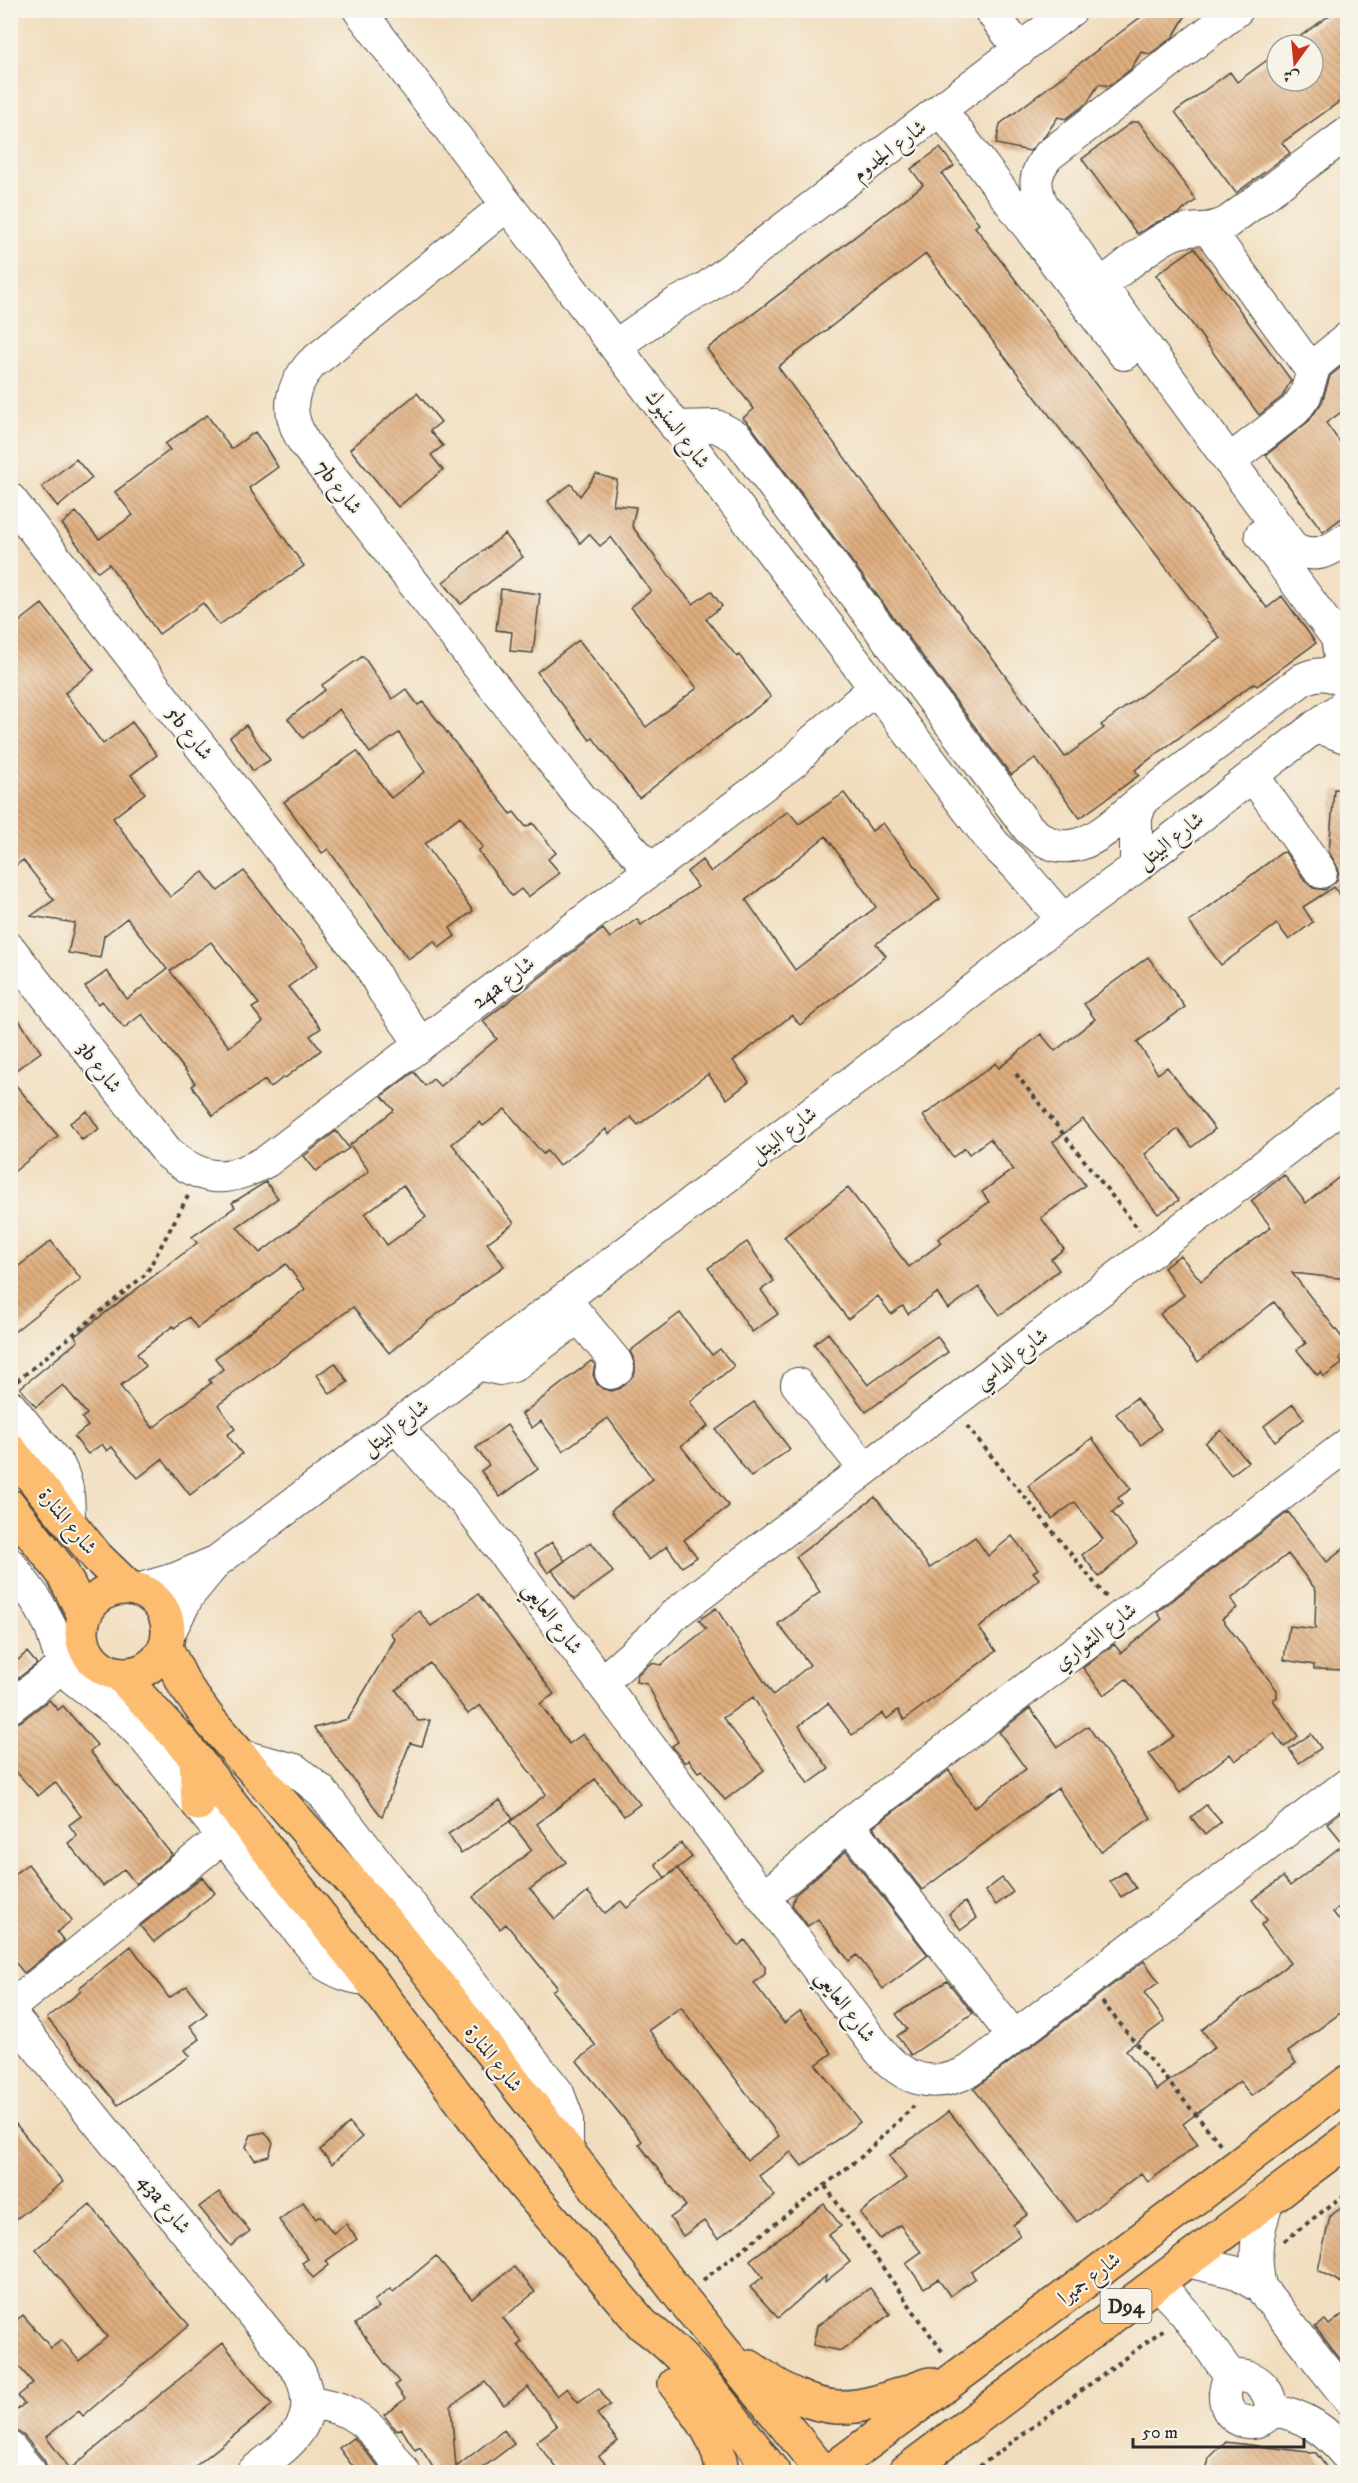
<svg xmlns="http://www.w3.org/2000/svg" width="1358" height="2483" font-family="'IM FELL DW Pica',Amiri,serif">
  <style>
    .building { fill: url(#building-back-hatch); fill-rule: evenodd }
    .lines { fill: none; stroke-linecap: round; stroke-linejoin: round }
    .minor-casing { stroke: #494641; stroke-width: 34 }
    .major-casing { stroke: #494641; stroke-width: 36 }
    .path { stroke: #494641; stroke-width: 4; stroke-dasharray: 4.5 4.5; stroke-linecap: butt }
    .minor { stroke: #fff; stroke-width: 32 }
    .major { stroke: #fcbd6f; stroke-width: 33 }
    .labels { text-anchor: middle; stroke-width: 4.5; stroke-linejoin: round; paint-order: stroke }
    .shield { fill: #f7f3e8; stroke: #686764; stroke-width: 1.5 }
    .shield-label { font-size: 20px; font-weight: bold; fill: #2b2b2b }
    .street-label { font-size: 21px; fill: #2b2b2b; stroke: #f7f3e8 }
  </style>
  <defs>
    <pattern id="building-back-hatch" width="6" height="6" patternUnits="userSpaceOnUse" patternTransform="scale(1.5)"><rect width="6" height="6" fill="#dfae7f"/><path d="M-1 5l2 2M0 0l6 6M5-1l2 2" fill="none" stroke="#b58e68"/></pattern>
  </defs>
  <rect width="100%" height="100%" fill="#f7f3e8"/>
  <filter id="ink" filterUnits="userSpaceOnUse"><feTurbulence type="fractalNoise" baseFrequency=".0167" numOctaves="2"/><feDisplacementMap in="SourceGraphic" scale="12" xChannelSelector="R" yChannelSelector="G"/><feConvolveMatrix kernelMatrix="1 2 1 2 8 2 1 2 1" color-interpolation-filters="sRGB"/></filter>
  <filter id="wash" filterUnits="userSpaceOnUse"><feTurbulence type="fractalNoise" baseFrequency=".008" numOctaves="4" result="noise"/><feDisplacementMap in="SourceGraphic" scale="24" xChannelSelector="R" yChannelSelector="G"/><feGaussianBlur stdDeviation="1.35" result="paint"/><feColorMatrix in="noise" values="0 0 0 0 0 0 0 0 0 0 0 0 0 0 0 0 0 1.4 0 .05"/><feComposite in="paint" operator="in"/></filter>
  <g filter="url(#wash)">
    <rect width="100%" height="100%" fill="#f1ddbd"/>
    <g id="blocks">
      <path class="building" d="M1150,10H1189L1173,37L1150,54L1141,52L1131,69L1109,86L1099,84L1087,103L1066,119L1058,117L1045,136L1030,151L996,144L1000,124Z
        M1337,10H1347V96L1282,143L1290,153L1236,193L1175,112L1230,72L1237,82L1277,53V81H1313V45H1288Z
        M1132,122H1139L1196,200L1178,214L1157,222L1137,234L1082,159Z
        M940,148L954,166L942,174L979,224L975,227L1267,608L1282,596L1316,643L1257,686L1254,683L1135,770L1139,775L1080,818L1035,758L1011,775L751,426L743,418L754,409L707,349L923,185L911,169ZM926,254L1220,638L1101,725L1104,728L1065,757L778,367Z
        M1194,248L1291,380L1282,397L1259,415L1156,275Z
        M1347,362V408L1326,423L1347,452V514L1323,532L1266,455L1309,421L1322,402L1330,376Z
        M417,393L441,422L430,431L443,446L431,455L443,470L398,507L350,449Z
        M207,415L231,449L255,432L266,448L278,467L249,488L304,566L219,625L203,603L159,634L109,564L98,572L62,524L76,512L99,539L133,515L115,492L170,450L165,444Z
        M76,459L92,478L58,507L42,487Z
        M596,474L617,480L613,505L636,507L632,526L669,576L693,604L711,591L722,606L706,619L737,657L739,655L771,697L639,798L593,738L590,740L537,672L579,640L646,727L697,688L631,607L651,591L611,537L600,546L589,534L580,543L548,501L571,484L580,496Z
        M505,534L523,557L461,604L443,582Z
        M501,589L540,594L533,653L510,651L512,632L496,630Z
        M42,604L94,670L65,693L103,744L132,722L157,755L131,775L145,793L113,818L170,897L203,872L218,891L244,871L318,965L288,987L321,1028L310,1036L321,1050L285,1078L284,1077L270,1088L265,1080L213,1116L192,1086L195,1083L142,1014L124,1028L102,1001L98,1004L85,987L107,971L127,999L167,969L127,918L104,936L100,958L68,953L75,923L31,916L54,900L23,860L10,870V629ZM211,942L259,1004L252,1008L263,1022L229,1047L170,971Z
        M363,656L392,699L406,689L418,705L423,702L511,814L514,812L526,827L533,823L556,853L548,859L560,873L528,897L521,889L512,896L478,851L483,847L460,816L425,844L473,911L450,928L455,936L439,948L434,941L408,959L328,849L322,853L284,802L357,751L391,798L425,772L399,733L370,753L339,709L303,738L288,719L325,690L322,685Z
        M246,725L270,760L253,771L230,737Z
        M1334,789L1347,790V904L1334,887L1303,907L1313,922L1289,940L1277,924L1221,965L1189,922L1281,853L1285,852L1306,882L1313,888L1325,890L1337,880L1339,870L1329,852Z
        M844,793L872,831L883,823L940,899L876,944L886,956L800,1025L792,1015L733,1061L749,1082L727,1099L708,1074L638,1125L631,1117L609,1134L606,1129L559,1166L547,1151L543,1154L505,1109L483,1126L480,1122L452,1144L514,1223L487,1243L504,1266L429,1320L389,1353L353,1307L218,1405L235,1429L227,1435L242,1454L190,1495L162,1459L138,1478L112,1447L107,1451L102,1444L88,1454L74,1437L88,1426L82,1418L87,1414L63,1385L36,1407L20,1388L78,1341L75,1336L197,1243L192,1237L235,1207L232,1203L266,1182L278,1198L237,1227L260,1253L369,1171L350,1145L394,1110L382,1096L414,1072L425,1086L433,1079L440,1086L497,1039L483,1021L603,929L610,938L637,919L641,925L698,887L687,872L702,860L711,872L788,811L799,824ZM826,836L876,907L795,970L746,900ZM403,1185L426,1217L387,1245L365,1214ZM286,1264L305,1289L215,1358L223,1369L209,1380L211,1383L153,1428L120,1386L146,1366L137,1354L173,1326L174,1328L189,1317L197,1328Z
        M1148,957L1185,1007L1137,1042L1158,1074L1167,1067L1215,1129L1192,1147L1178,1129L1145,1154L1179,1200L1158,1214L1083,1119L1053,1142L1085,1185L1041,1218L1064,1249L1051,1259L1059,1270L1000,1315L979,1287L948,1309L937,1293L908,1314L903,1306L891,1314L878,1296L848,1319L784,1237L848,1188L909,1267L941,1243L938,1239L989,1202L982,1192L1013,1169L990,1139L969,1154L965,1148L953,1157L923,1116L996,1063L999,1068L1041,1034L1055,1051L1095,1019L1084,1004Z
        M10,1007L41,1052L10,1074Z
        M10,1078L58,1136L10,1175Z
        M87,1111L99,1129L82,1140L70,1123Z
        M336,1131L349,1148L316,1171L304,1156Z
        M1347,1171V1279L1292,1273L1347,1344V1352L1339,1358L1343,1363L1324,1377L1321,1372L1317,1375L1297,1350L1306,1343L1274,1302L1198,1362L1160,1314L1184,1295L1164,1268L1180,1255L1201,1281L1271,1227L1251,1201L1284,1175L1306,1203Z
        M51,1241L81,1279L10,1335V1273Z
        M747,1242L774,1281L761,1290L778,1314L752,1332L708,1268Z
        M680,1313L712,1355L720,1349L734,1366L690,1402L708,1426L681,1446L729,1506L684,1540L697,1557L682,1567L667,1546L649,1560L611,1511L653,1479L608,1418L563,1451L541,1421L532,1428L522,1414L591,1361L595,1365L593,1375L597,1384L603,1389L612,1391L621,1388L635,1373V1362L630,1351Z
        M828,1333L868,1385L937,1336L948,1352L866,1412L814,1344Z
        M335,1363L348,1382L330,1394L317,1375Z
        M1136,1398L1161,1429L1141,1445L1116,1414Z
        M754,1402L790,1449L751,1477L716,1430Z
        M1293,1404L1304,1419L1275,1441L1264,1426Z
        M507,1425L538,1469L500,1497L481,1471L489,1465L476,1448Z
        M1221,1430L1248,1462L1231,1475L1205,1443Z
        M1092,1438L1131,1489L1118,1498L1122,1504L1112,1512L1137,1544L1099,1577L1082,1555L1103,1539L1075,1502L1052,1519L1028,1486Z
        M875,1497L930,1568L975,1537L988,1556L1012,1536L1038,1569L1033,1572L1039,1579L979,1628L996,1651L904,1720L898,1710L887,1719L883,1713L852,1735L828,1703L799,1726L829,1769L808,1784L753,1697L723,1718L764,1770L725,1800L702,1770L698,1772L689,1760L685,1763L672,1746L678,1742L647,1684L636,1682L637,1675L651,1663L661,1665L706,1629L699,1620L716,1608L773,1695L810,1665L778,1624L820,1592L796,1557Z
        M1288,1512L1327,1562L1347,1546V1670L1314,1669V1665L1284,1660L1289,1626L1315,1629L1316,1590L1288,1554L1231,1599L1237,1608L1222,1619L1277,1690V1697L1273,1700L1298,1736L1284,1747L1274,1733L1235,1761L1230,1754L1180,1793L1149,1754L1174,1736L1126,1679L1104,1695L1083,1668L1114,1644L1121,1653L1162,1619L1157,1612Z
        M552,1542L565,1561L548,1573L535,1554Z
        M591,1542L613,1572L574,1600L552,1570Z
        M478,1594L554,1694L540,1704L569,1744L583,1734L640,1804L624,1816L595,1779L537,1824L566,1862L530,1889L555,1919L588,1892L605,1913L621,1901L627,1908L677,1868L738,1946L745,1940L765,1967V1974L754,1983L784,2023L800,2011L832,2053L816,2065L860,2122L802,2166L791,2152L759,2176L775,2196L718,2239L704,2221L683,2236L670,2218L686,2206L639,2144L642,2141L577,2061L596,2046L552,1991L557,1987L506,1924L500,1929L473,1897L532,1850L510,1822L546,1794L480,1705L468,1714L430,1663L396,1690L418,1721L430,1720L422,1746L410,1743L382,1817L314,1728L348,1719L395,1639L390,1633L419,1611L431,1626ZM681,2007L779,2136L747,2160L649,2030Z
        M27,1652L37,1664L17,1679L10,1672V1667Z
        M49,1700L58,1710L63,1706L97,1745L90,1751L172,1855L136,1884L124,1869L103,1886L68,1843L77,1836L69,1825L81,1816L55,1782L38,1796L10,1765V1725L21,1721Z
        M1030,1708L1058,1747L1088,1726L1151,1818L1101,1852L1058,1788L922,1890L873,1827L949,1770L974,1808L1026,1769L999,1732Z
        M1311,1734L1321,1748L1299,1763L1289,1749Z
        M500,1800L513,1819L461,1854L448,1834Z
        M1206,1805L1221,1822L1205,1835L1191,1817Z
        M1347,1807V1900L1333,1912L1347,1930V2008L1288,2052L1296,2063L1251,2096L1240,2081L1183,2124L1198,2144L1148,2182L1141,2173L1077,2222L974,2089L1144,1961L1159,1982L1144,1993L1165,2021L1126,2050L1157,2090L1215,2047L1202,2030L1290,1963L1261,1925L1267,1920L1252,1900L1283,1877L1290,1886L1344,1844L1327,1823Z
        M681,1843L692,1857L665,1878L655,1864Z
        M846,1851L928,1955L883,1989L857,1955L849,1961L818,1919L808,1926L792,1905L795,1895Z
        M28,1864L72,1920L57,1932L64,1941L24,1973L10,1956V1877Z
        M1125,1872L1136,1888L1121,1897L1110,1881Z
        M202,1877L215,1893L154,1942L140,1926Z
        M1002,1878L1013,1892L996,1905L985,1891Z
        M965,1902L977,1918L961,1930L949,1914Z
        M131,1946L169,1998L187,1986L207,2013L190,2026L200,2039L185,2050L190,2056L118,2105L47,2018L81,1991L79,1988Z
        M947,1981L973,2013L911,2055L897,2036L907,2029L896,2014Z
        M949,2111L1028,2214L1013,2225L1020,2235L971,2272L975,2278L950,2296L938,2279L924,2288L906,2263L921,2252L900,2225L880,2239L860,2213L906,2178L889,2156Z
        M10,2117L63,2182L10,2224Z
        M349,2123L362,2137L332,2164L320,2150Z
        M265,2132L273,2143L269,2156L255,2160L246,2147L251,2135Z
        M219,2192L250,2231L231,2246L199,2207Z
        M303,2202L316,2219L320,2216L333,2233L346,2224L357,2239L326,2261L329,2265L313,2278L302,2263L308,2259L279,2220Z
        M90,2204L151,2282L189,2325L83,2416L79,2411L46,2437L70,2469L223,2343L272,2405L188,2472H49L44,2460L24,2436L17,2431H10V2416L24,2404L18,2396L33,2383L10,2356V2325L23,2315L51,2348L62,2340L79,2361L107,2337L36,2249Z
        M824,2204L841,2226L829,2235L850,2262L825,2282L826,2276L778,2318L750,2287L763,2277L750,2260Z
        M1347,2204V2286L1318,2270L1330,2216Z
        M436,2256L472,2299L514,2267L535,2292L503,2318L522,2342L518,2345L557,2396L567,2388L578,2402L599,2388L610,2405L597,2414L618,2441L599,2456L612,2472H560L536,2442L557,2426L528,2387L504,2405L485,2382L451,2406L456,2467L504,2430L514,2444L477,2472H436L420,2447L415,2450L401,2428L396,2431L384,2415L405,2399L395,2385L399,2382L355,2324L379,2307L374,2301L390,2289L393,2292Z
        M870,2288L890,2314L841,2351L813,2345L817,2326Z
        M1347,2311V2368L1315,2327L1325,2320L1329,2325Z
        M353,2438L362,2446L382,2472H361L350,2463L339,2448Z
        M1225,2442L1316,2453L1330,2472H1206L1209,2458Z"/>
    </g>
  </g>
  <g filter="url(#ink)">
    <use href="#blocks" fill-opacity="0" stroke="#494641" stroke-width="1.5"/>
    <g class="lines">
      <g class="minor-casing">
        <path id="minor" d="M359,10L994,844L1017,866L1063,920
          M990,10L1020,50
          M1237,10L1049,155C1034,172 1033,186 1043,206L1293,548C1315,559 1329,552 1348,538
          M941,110L1124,354
          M507,205L311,364C288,391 286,414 305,444L582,799L603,817L651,870
          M1209,230L1312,371
          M1101,285C1120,271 1153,242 1173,234C1192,226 1210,233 1228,222L1348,133
          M615,346L677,303L706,288L1071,10
          M676,427L716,426L737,437L1028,828C1072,871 1107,828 1142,800
          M1229,461L1295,410L1305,396L1315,365L1348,338
          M10,499L370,966L383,990L421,1044
          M1261,535L1337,638L1340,658L1335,676
          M1316,726L1348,738
          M1253,776L1321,872
          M1136,867V817L1142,800L1303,679C1320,671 1332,674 1348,683
          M10,949L169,1154C204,1182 227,1183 267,1161L796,760L814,740L875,688
          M565,1300L616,1362L618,1368L611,1373
          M478,1364L499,1369L513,1366L578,1317
          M797,1384L865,1469
          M10,1406L59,1466C69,1485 69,1502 69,1522
          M396,1426L445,1483L465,1502L879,2050C903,2080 934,2090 969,2071L1348,1784
          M10,1564L37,1601L50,1625L63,1666L73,1678L126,1719L142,1735L326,1965C341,1974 352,1978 370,1979
          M137,1590L178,1578L213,1563
          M168,1635L188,1596L216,1562L958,1002L1047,932L1136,867L1316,726L1348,703
          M602,1682L656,1634L675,1614L1348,1102
          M10,1707L63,1666
          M238,1755L295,1770L321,1791L558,2093L567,2117V2152
          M848,1824L1014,2037
          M764,1897L823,1848L848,1824L1348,1444
          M10,2007L223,1837
          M10,2013L300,2373C323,2425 289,2443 253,2472
          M1186,2261L1234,2272L1260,2287L1348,2398
          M1157,2283L1185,2313L1230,2375
          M1260,2287C1253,2252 1257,2233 1268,2199
          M1230,2375C1246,2376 1257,2377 1266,2391C1291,2433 1204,2437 1230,2375Z
          M309,2401C324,2405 341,2407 354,2416C375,2428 390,2454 404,2472
          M1270,2409C1305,2415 1326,2430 1348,2457
          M10,2448L30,2472"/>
      </g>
      <g class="major-casing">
        <path id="major" d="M10,1450L97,1557L129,1588
          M10,1506L62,1572L84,1615
          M82 1631a43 43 0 1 1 86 0a43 43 0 1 1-86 0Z
          M165,1646L185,1686L211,1722L379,1913L426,1969L681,2297L823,2472
          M119,1674L184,1744L370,1979L522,2183L643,2325C695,2362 735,2422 773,2472
          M196,1759L198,1804
          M750,2367C825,2421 847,2414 930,2384
          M675,2384C696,2411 719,2437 722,2472
          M829,2472L1094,2275L1348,2082
          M905,2472L1348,2140"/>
      </g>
      <path class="path" d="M1016,1074L1139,1230
        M17,1381L146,1274L188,1196
        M967,1426L1106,1597
        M1102,2002L1222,2146
        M825,2186L944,2354
        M1284,2241L1348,2192
        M703,2280L861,2157L914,2106
        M972,2472L1164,2329"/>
      <use href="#minor" class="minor"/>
      <use href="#major" class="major"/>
    </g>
  </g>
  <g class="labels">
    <rect class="shield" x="1100.5" y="2289" width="51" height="34" rx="4.5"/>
    <g class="shield-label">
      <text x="1126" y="2313">D94</text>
    </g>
    <g class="street-label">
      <text transform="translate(889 150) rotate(-37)" y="7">شارع الجدوم</text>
      <text transform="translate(678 429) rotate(53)" y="7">شارع السنبوك</text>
      <text transform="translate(339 487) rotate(52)" y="7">7b شارع</text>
      <text transform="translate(190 733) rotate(52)" y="7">5b شارع</text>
      <text transform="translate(1170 840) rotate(-38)" y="7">شارع البيتل</text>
      <text transform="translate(503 982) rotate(-37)" y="7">24a شارع</text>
      <text transform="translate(100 1067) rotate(53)" y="7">3b شارع</text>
      <text transform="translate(783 1134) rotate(-37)" y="7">شارع البيتل</text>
      <text transform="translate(1011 1358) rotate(-37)" y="7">شارع الداسي</text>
      <text transform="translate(395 1427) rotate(-37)" y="7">شارع البيتل</text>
      <text transform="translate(68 1521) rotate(51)" y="7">شارع المنارة</text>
      <text transform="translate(553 1618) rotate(53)" y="7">شارع العايعي</text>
      <text transform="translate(1095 1636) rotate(-37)" y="7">شارع الشواري</text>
      <text transform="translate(846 2006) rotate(53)" y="7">شارع العايعي</text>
      <text transform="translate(494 2058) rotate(52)" y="7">شارع المنارة</text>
      <text transform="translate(165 2204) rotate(51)" y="7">43a شارع</text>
      <text transform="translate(1089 2278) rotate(-37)" y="7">شارع جميرا</text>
    </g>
  </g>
  <rect width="1358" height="2483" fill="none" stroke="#f7f3e8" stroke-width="36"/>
  <g transform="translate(1295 63) rotate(195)"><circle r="28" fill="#f7f3e8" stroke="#a5a39c" stroke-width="1.5"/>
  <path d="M0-4.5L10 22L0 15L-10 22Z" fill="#c8321e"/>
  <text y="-9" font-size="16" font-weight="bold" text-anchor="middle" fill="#2b2b2b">ش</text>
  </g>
  <path d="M1133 2438v9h171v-9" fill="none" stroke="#2b2b2b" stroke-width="3"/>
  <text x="1142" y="2438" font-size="18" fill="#2b2b2b" stroke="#f7f3e8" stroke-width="4.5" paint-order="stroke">50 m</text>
</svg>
